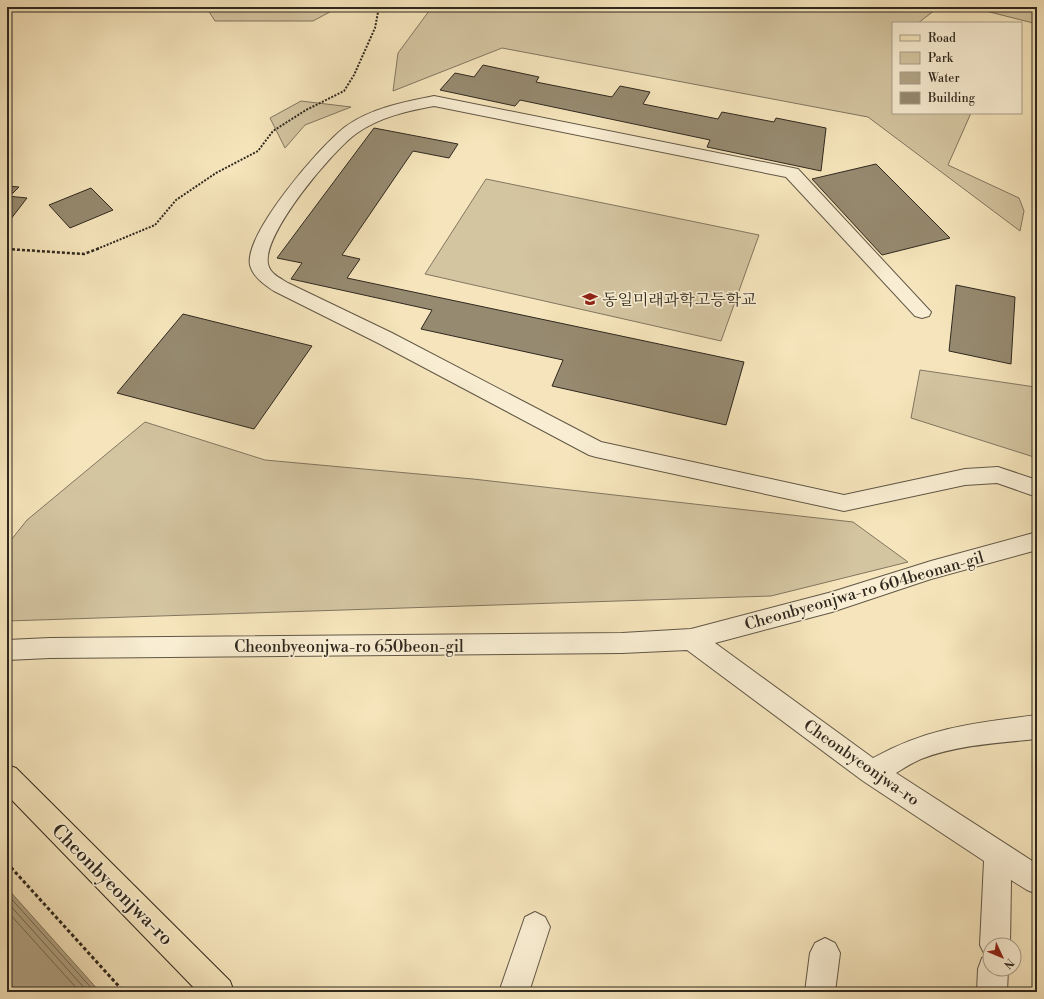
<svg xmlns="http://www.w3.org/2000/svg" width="1044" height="999" font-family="'Libre Bodoni','Noto Serif KR',serif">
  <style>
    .green { fill: #d4c5a1; stroke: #827660 }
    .water { fill: #b2a586; stroke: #7e735c }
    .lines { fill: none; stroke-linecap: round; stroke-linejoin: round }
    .shore { stroke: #706652; stroke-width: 1 }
    .building { fill: #968a70; stroke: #2f281e }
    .minor-casing { stroke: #615746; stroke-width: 2 }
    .major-casing { stroke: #2f281e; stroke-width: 2 }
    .path-far2 { stroke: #2f281e; stroke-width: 2; stroke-dasharray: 2 1.5; stroke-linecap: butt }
    .path-far1 { stroke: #2f281e; stroke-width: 2.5; stroke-dasharray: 3 2; stroke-linecap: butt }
    .path { stroke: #2f281e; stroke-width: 3; stroke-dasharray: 3.5 2.5; stroke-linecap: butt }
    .minor { fill: #f9eed3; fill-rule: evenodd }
    .major { fill: #f6e5bc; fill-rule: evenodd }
    .labels { text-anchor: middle; stroke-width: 3.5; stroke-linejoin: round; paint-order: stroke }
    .poi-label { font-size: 16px; fill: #2f281e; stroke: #f9eed3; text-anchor: start }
    .street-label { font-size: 16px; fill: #2f281e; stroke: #f9eed3 }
    .near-street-label { font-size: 19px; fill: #2f281e; stroke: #f9eed3 }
  </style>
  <rect width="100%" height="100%" fill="#f6e5bc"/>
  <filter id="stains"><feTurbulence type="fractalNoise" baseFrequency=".005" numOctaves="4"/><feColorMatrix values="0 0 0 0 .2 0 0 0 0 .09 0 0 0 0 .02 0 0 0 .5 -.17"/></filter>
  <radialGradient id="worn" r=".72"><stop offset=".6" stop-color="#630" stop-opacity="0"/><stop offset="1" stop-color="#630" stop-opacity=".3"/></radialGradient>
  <path class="green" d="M206,7H339L313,21H215Z
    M432,7H939L918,23H893V113H971L948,165L1019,198L1024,211L1020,231L868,117L502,48L393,91L398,53Z
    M970,7H1037V24Z
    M301,101L351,107L305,125L285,148L270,118Z
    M486,179L759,235L721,341L425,274Z
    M920,370L1035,387L1037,386V458L911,418Z
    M145,422L265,460L473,479L853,522L908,562L771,596L7,621V545L27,520Z"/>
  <path class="water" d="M7,888L100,992H7Z"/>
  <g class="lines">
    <path class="shore" d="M7,894L95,992
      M7,902L88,992
      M7,911L80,992"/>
  </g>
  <path class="building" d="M483,65L539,77L536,82L612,97L620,86L650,92L643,104L718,119L722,112L774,122L776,118L826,128L821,171L707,147L710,140L520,100L515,106L440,90L455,73L474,77Z
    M374,128L458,144L449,158L413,151L342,255L360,259L347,278L744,362L726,425L552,386L563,360L421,329L432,310L291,279L302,263L277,258Z
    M876,164L950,238L882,255L812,179Z
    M7,186L19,187L13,193H7Z
    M91,188L113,210L70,228L49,205Z
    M7,196L27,198L7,224Z
    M956,285L1015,297L1011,364L949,351Z
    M183,314L312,346L254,429L117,393Z"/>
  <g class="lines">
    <g class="minor-casing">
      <path id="minor" d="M434,96L798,169L931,312L929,316L922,318L915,316L786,177L434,106C407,111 380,117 357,133C333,150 262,234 268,264C270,274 280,278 288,283L392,333L601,442L844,495L965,469L998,467L1037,480V497L997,483L965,485L844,511L596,457L589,455L378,343L274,291C265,285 253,277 250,265C244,234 321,145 345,127C371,108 404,102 434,96Z
        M1037,532V550L931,579L832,612L715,643L873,758C929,727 975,723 1037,715V739C999,743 957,745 921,759C912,763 904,768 896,773L1037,864V894L1027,890L1011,880L1010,945H990V969H1008L1007,992H977L978,969L982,958L987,956L985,955L980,945L984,861L863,781L687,650L622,653L50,658L7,660V640L50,638L622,633L691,629L832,592L931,561Z
        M535,912L545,917L550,927L529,992H499L525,917Z
        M825,938L835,943L840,953L835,992H805L810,953L815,943Z"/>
    </g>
    <g class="major-casing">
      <path id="major" d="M7,765L16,768L230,981L234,992H198L7,795Z"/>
    </g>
    <path class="path-far2" d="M7,249H14
      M97,249L155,225L176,200L216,173L258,151L273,131L306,110L344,91L354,75L375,28L379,7"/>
    <path class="path-far1" d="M7,249L84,254L100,248"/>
    <path class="path" d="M7,863L124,992"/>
    <use href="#minor" class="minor"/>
    <use href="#major" class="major"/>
  </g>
  <defs>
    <g id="school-bare" transform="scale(1.2)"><path d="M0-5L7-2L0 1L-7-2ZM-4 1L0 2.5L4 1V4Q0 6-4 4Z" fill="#8f2418" stroke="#f9eed3" stroke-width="2.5" paint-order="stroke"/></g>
  </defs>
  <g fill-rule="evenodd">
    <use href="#school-bare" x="590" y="299"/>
  </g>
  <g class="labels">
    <g class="poi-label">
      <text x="602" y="305">동일미래과학고등학교</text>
    </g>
    <g class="street-label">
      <text transform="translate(864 590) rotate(-16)" y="6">Cheonbyeonjwa-ro 604beonan-gil</text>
      <text x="349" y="652">Cheonbyeonjwa-ro 650beon-gil</text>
      <text transform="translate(862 762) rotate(35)" y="6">Cheonbyeonjwa-ro</text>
    </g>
    <g class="near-street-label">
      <text transform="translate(113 884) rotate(45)" y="7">Cheonbyeonjwa-ro</text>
    </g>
  </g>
  <rect width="1044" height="999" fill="none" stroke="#f6e5bc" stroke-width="24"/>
  <rect x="8" y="8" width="1028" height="983" fill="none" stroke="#2f281e" stroke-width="2"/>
  <rect x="12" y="12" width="1020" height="975" fill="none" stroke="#2f281e"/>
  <rect x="892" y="22" width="130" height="92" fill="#f9eed3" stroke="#a89f8b"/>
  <rect x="900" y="35" width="20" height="6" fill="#f6e5bc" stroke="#a89f8b"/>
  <text x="928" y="42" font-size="12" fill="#2f281e">Road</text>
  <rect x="900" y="52" width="20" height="12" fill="#d4c5a1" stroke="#a89f8b"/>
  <text x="928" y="62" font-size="12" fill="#2f281e">Park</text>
  <rect x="900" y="72" width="20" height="12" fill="#b2a586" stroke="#a89f8b"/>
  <text x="928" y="82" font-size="12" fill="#2f281e">Water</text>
  <rect x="900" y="92" width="20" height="12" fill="#968a70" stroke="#a89f8b"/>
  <text x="928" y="102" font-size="12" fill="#2f281e">Building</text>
  <g transform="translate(1002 957) rotate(134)"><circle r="19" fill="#f9eed3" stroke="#a89f8b"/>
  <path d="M0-3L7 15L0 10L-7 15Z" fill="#8f2418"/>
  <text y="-6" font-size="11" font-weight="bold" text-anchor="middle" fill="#2f281e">N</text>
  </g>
  <rect width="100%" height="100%" filter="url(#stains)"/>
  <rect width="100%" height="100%" fill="url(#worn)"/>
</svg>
